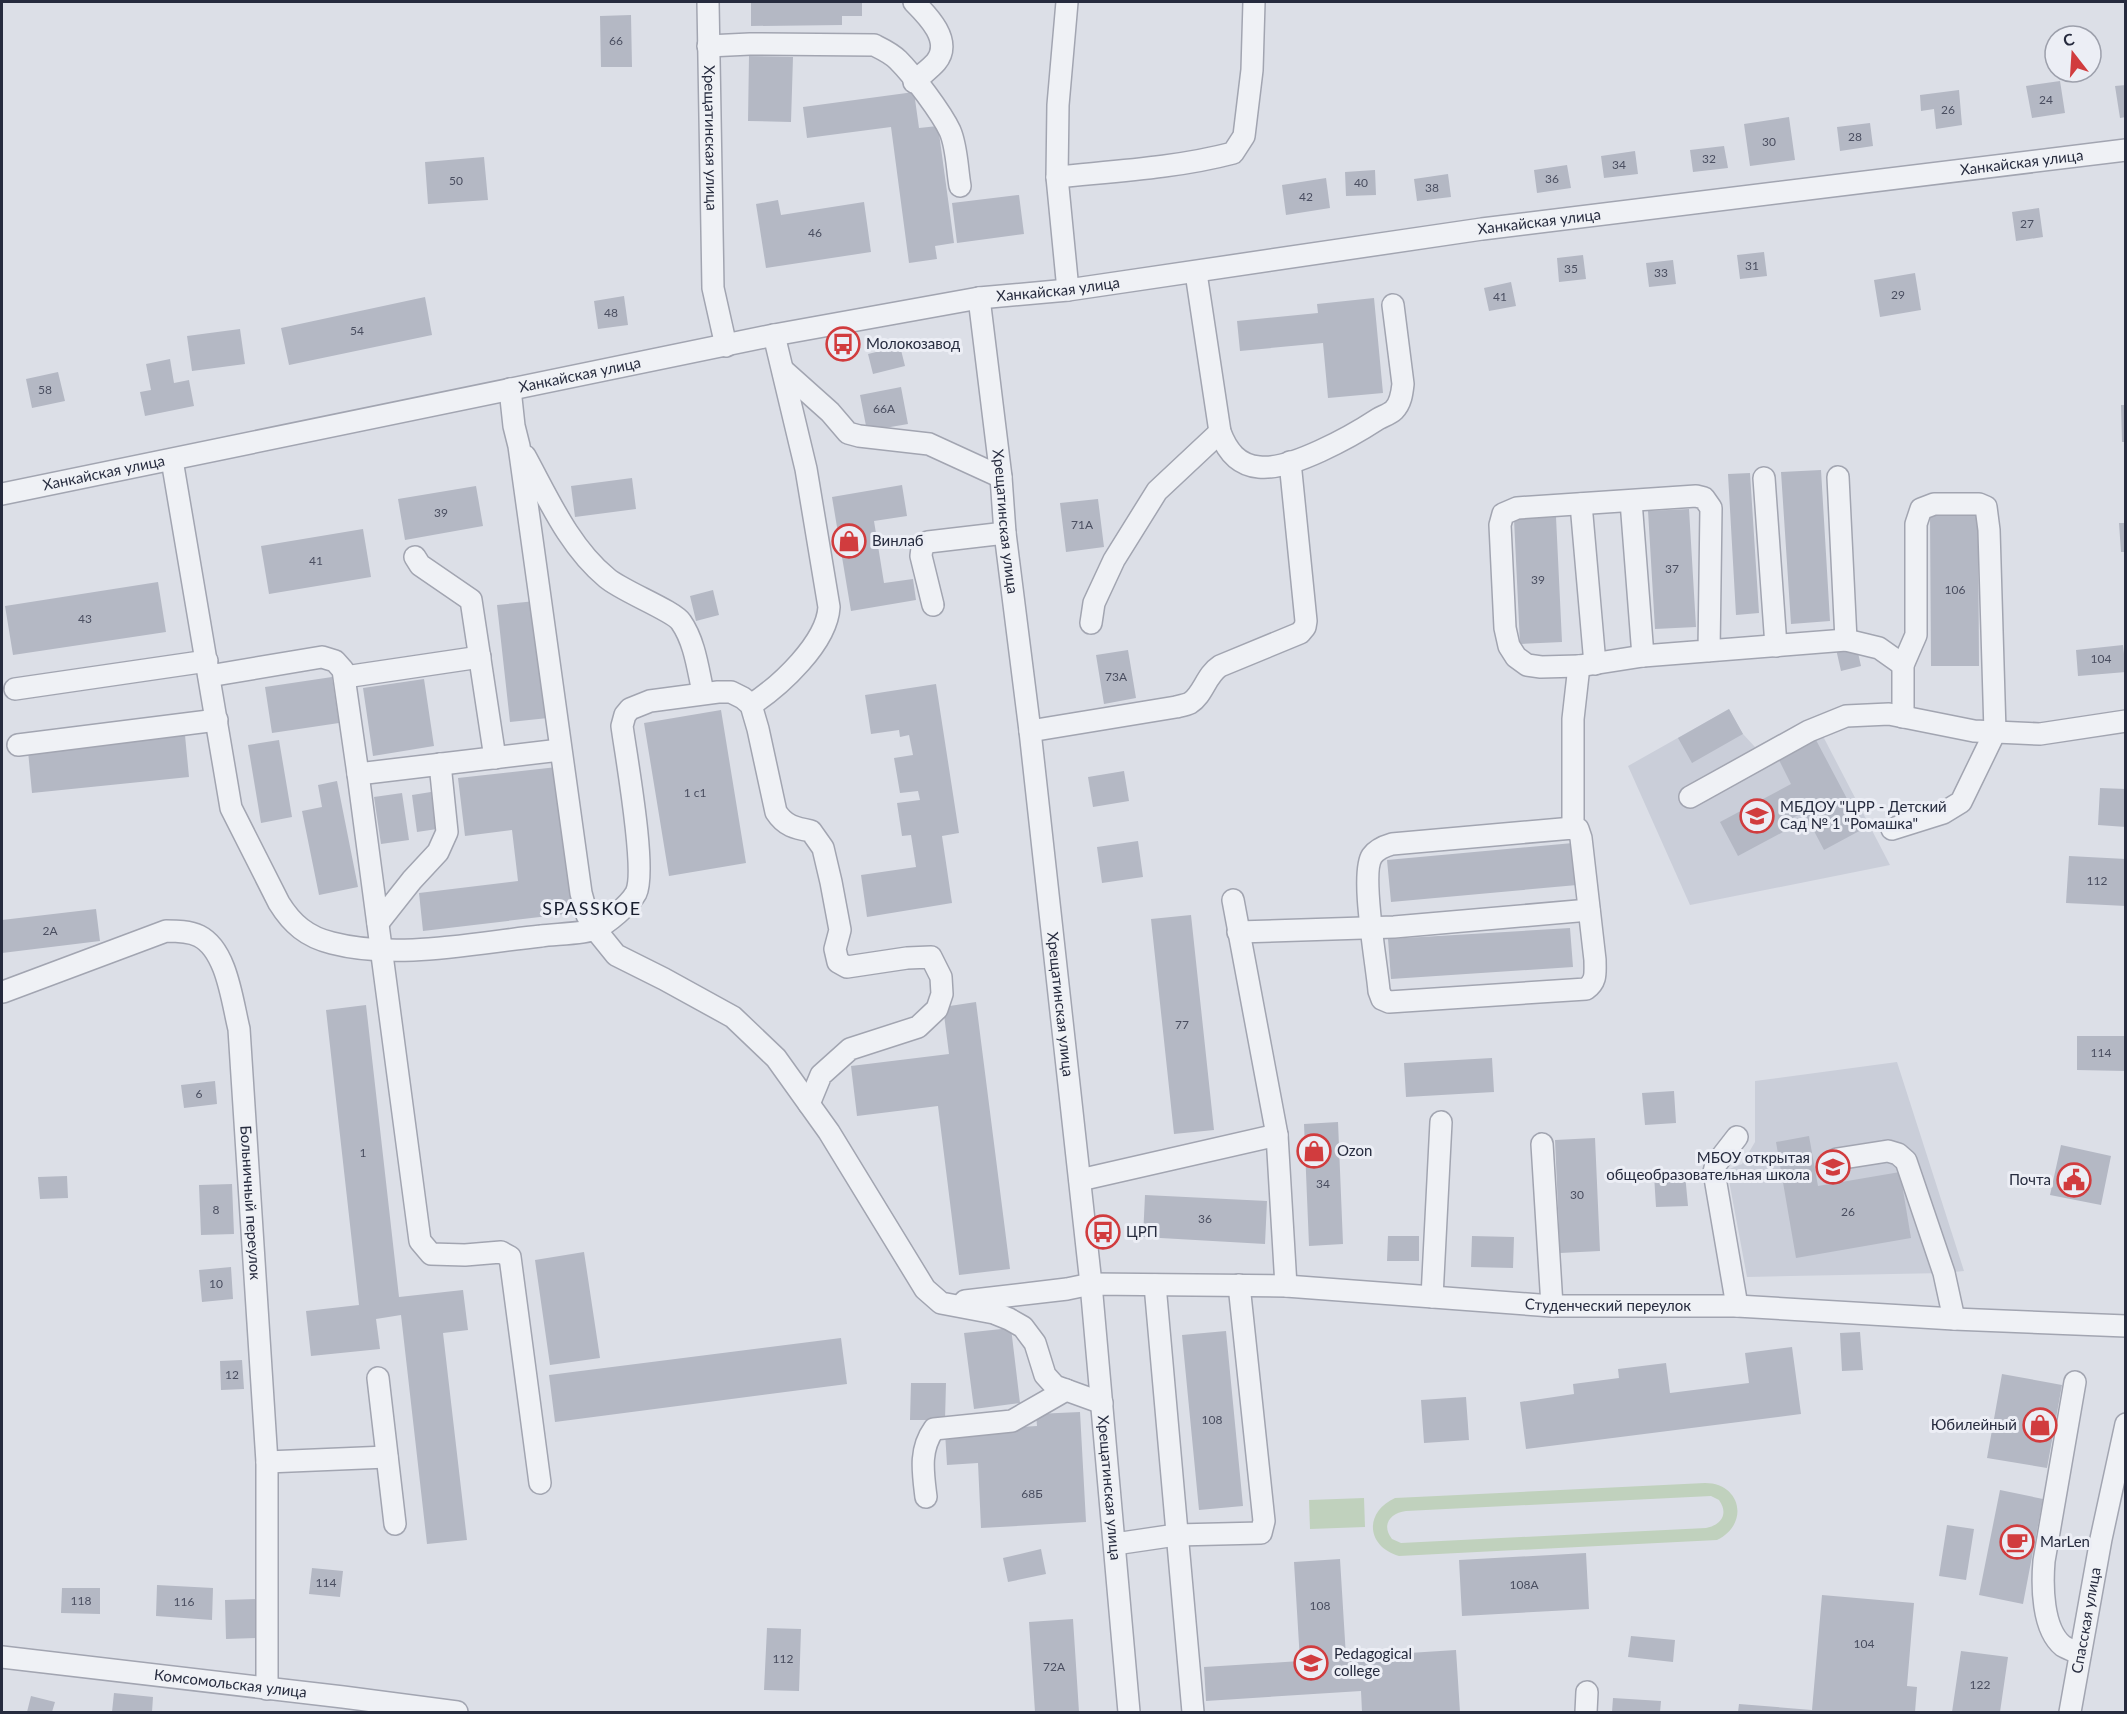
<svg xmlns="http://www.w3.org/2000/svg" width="2127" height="1714" font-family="Lato,sans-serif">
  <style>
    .built { fill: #caced9 }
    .green { fill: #c0d1bd; fill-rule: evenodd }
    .building { fill: #b4b8c4 }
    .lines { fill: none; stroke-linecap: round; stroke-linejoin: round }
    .minor-casing { stroke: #a2a5b1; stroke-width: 24 }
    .minor { stroke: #eff1f5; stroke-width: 21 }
    .labels { text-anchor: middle; stroke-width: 6; stroke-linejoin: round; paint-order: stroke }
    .number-label { font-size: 12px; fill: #4a4e60 }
    .street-label { font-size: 15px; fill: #262b3e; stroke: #eceef5 }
    .poi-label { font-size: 15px; fill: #262b3e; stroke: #eceef5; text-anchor: start }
    .quarter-label { font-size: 18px; letter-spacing: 1.5px; fill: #181d2e; stroke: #eceef5 }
  </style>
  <rect width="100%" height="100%" fill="#dcdfe7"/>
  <path class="built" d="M1729,709L1743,734L1755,747L1813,717L1890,865L1690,905L1628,766Z
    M1897,1062L1964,1271L1944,1273L1747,1277L1727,1170L1742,1164L1755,1142V1081Z"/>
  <path class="green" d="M1705,1483C1741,1483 1750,1524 1717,1540L1399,1556C1367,1547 1363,1513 1395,1498ZM1711,1496L1719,1500C1729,1514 1721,1525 1706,1528L1401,1543L1392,1539C1381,1525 1390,1513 1406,1511Z
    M1364,1498L1365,1527L1310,1529L1309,1500Z"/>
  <path class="building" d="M751,2H862V16H842V25L751,26Z
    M631,15L632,67H601L600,16Z
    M749,56L793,57L791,122L748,121Z
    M2060,81L2065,113L2032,118L2026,86Z
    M2126,85V117L2120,118L2115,86Z
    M1959,90L1962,125L1936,129L1934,109L1921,111L1920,95Z
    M914,92L919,128L938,126L954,243L935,246L937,259L909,263L891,127L807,138L803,107Z
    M1789,117L1795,160L1750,166L1744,124Z
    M1870,123L1873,146L1840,151L1837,127Z
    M1724,146L1728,168L1693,172L1690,150Z
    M1635,151L1638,174L1604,178L1601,156Z
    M484,157L488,200L428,204L425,162Z
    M1567,165L1571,188L1537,193L1534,170Z
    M1375,170L1376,195L1346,196L1345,172Z
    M1448,174L1451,197L1417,201L1414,179Z
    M1326,178L1330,208L1286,215L1282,185Z
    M1019,195L1024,234L957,243L952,203Z
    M778,200L781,215L864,202L871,252L766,268L756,204Z
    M2039,208L2043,237L2016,241L2012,212Z
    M1764,252L1767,276L1740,279L1737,255Z
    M1583,255L1586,279L1559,282L1557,258Z
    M1673,260L1676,284L1649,287L1646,263Z
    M1915,273L1921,310L1880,317L1874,280Z
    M1511,282L1516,306L1489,311L1484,288Z
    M624,296L628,325L598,329L594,301Z
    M425,297L432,335L289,365L281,328Z
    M1374,298L1383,393L1328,398L1323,343L1240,351L1237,321L1318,313L1317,304Z
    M240,329L245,364L192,371L187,336Z
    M900,346L905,366L873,374L868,354Z
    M170,359L174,383L189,380L194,406L145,416L140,392L151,390L146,364Z
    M58,372L65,401L32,408L26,379Z
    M901,387L908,424L867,431L860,395Z
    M2121,405H2126V442H2122Z
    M1821,470L1830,621L1791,624L1781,472Z
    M1750,473L1759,613L1736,615L1728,474Z
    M632,478L636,509L575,517L571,486Z
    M902,485L907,516L874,521L884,583L913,579L916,600L851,611L832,497Z
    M476,486L483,526L405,540L398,499Z
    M1098,499L1104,547L1066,552L1060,503Z
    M1689,509L1696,627L1655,629L1648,511Z
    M1978,514L1979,666H1931L1930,515Z
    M1556,517L1562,642L1520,644L1514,519Z
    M2119,523H2126V552H2121Z
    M363,529L371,577L269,594L261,546Z
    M158,582L166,632L13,655L5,606Z
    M713,590L719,615L696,621L690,596Z
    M536,601L548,718L510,722L497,605Z
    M1856,644L1861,666L1841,671L1836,649Z
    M2123,645L2126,672L2078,676L2076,650Z
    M1128,650L1136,698L1104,704L1096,655Z
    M332,677L339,723L272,733L265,687Z
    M424,679L434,746L373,756L363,688Z
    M936,684L959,833L942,836L952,903L867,917L861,875L916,867L911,835L902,836L897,803L920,800L918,791L900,793L894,758L913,755L909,735L900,737L899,730L871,734L865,695Z
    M1729,709L1743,734L1692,763L1678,738Z
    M721,710L746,863L669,876L644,723Z
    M185,735L189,777L32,793L28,751Z
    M279,740L292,817L261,823L248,745Z
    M1816,740L1863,829L1824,850L1804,812L1779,825L1783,832L1738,856L1720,822L1791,784L1779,760Z
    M557,767L574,913L423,931L419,893L518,881L512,830L465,836L458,778Z
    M1124,771L1129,801L1093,807L1088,777Z
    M337,781L358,887L319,895L302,811L322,807L318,785Z
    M2100,788L2126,789V827L2098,825Z
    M431,792L437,829L417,832L412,795Z
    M402,793L409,840L381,844L374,797Z
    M1138,841L1143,877L1102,883L1097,847Z
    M1573,843L1577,885L1391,902L1387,860Z
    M2069,856L2126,859V906L2066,903Z
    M96,909L100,941L2,953V920Z
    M1191,915L1214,1130L1174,1134L1151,919Z
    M1570,928L1573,967L1391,979L1388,939Z
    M976,1002L1010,1269L959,1275L938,1106L857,1116L851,1066L949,1054L943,1007Z
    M366,1005L399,1297L463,1290L468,1330L443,1333L467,1540L427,1544L401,1315L376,1319L380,1349L311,1356L306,1311L359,1305L326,1010Z
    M2077,1036H2126V1071L2077,1070Z
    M1492,1058L1494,1092L1406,1097L1404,1063Z
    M215,1081L217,1104L184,1108L181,1085Z
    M1674,1091L1676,1123L1645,1125L1642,1093Z
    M1338,1122L1343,1244L1309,1246L1304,1124Z
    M1809,1136L1818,1186L1900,1172L1911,1238L1796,1258L1776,1142Z
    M1595,1138L1600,1251L1560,1253L1555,1140Z
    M2061,1145L2111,1156L2101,1205L2050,1195Z
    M1685,1174L1688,1206L1656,1207L1654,1175Z
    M67,1176L68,1198L40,1199L38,1177Z
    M232,1184L234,1234L201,1235L199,1185Z
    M1145,1195L1267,1201L1265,1244L1143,1237Z
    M1388,1236H1419V1261H1387Z
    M1472,1236L1514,1237L1513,1268L1471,1267Z
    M584,1252L600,1358L550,1365L535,1260Z
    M231,1267L233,1299L202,1302L199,1270Z
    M1011,1328L1020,1403L974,1409L964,1333Z
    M1226,1331L1243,1506L1199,1510L1182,1335Z
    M1860,1332L1863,1370L1842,1371L1840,1333Z
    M841,1338L847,1384L555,1422L549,1375Z
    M1792,1347L1801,1414L1526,1449L1520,1402L1574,1394L1573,1384L1619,1378L1618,1369L1666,1363L1670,1393L1749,1383L1745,1353Z
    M242,1360L244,1389L221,1390L220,1361Z
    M2002,1374L2062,1385L2047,1468L1987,1458Z
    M911,1383H946L945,1420H910Z
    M1466,1397L1469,1440L1424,1443L1421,1400Z
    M1080,1412L1086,1522L981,1528L978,1463L947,1465L945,1432L1037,1426L1036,1414Z
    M2000,1490L2043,1499L2023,1604L1979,1595Z
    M1947,1525L1974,1529L1966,1580L1939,1576Z
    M1041,1549L1046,1574L1008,1582L1003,1558Z
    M1586,1553L1589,1609L1462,1616L1459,1560Z
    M1340,1559L1346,1657L1456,1650L1460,1712H1362L1361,1691L1206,1701L1204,1667L1300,1661L1294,1562Z
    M312,1568L343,1571L340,1597L309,1594Z
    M157,1585L213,1588L212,1620L156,1616Z
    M62,1588H100V1614L61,1613Z
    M1822,1595L1914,1603L1907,1686L1917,1687L1915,1712H1738L1739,1704L1812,1710Z
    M256,1599L258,1638L226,1639L225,1600Z
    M1073,1619L1079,1712H1035L1029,1622Z
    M767,1628L801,1629L799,1691L764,1690Z
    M1631,1636L1675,1640L1673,1662L1628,1657Z
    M1961,1651L2008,1657L2000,1712H1952Z
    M114,1693L153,1697L152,1712H112Z
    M31,1696L55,1702L52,1712H27Z
    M1613,1698L1661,1701L1660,1712H1612Z"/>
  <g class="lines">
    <g class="minor-casing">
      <g id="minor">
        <path id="s1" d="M708,2L713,288L726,346"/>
        <path d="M914,2C928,16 953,41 936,62C930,69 921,75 914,82"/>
        <path d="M1067,2L1058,105L1057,177L1068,290"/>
        <path d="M708,46L750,44L874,45C882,49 891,53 898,60C913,75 941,112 950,131C957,147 957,169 960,186"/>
        <path d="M1057,177C1116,171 1176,168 1233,153L1244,136L1252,70L1254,2"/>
        <path d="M1196,273L1220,432C1227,451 1238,465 1259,467C1290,471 1352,436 1378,419C1383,416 1390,414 1394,410C1401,403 1402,393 1403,384L1393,305"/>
        <path id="s2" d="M979,298L1001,477L1005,533L1030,731L1091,1284L1129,1712"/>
        <path d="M783,370L830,412L848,433L859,436L929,444L1001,477"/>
        <path d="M510,389L514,426L519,446L581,893L587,915L595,929L616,955L664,979L733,1017L776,1058L829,1132L925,1289L941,1303L994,1313L1009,1319L1023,1327L1035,1343L1045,1375L1055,1386L1102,1403"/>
        <path d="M525,456C548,498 569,547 607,578C622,591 674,611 681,622C695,642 698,670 703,692"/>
        <path d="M172,460L231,808L279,903C292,924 307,937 332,943C397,960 474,943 541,936C554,934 584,934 595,929C607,924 630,904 636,893C647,871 626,756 622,726L625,715L630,709L650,701L718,692H731L743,698L751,705L758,729L776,812C785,826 795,828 811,831L823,848L831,882L840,930L835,949L838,962L847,967L907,958L931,957L941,977L942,994L937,1009L918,1027L850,1049L821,1075L809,1104"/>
        <path d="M1838,477L1846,640"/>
        <path d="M1764,478L1776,646"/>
        <path id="s3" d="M2,494L774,335L979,298L1068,290L1482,229L2126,150"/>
        <path d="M1631,501L1643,656"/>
        <path d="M1581,504L1595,664"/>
        <path d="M415,557L420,565L471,600L495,758"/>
        <path d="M933,605L921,556L922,548L928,542L1005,533"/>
        <path d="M1091,623L1094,603L1114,560L1157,491L1220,432"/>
        <path d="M1709,651L1711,508L1704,498L1696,496L1517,508L1503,514L1500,525L1505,628L1509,646L1516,657L1527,665L1541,667L1579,666L1643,656L1846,640L1879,648L1903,665"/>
        <path d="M209,676L322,657L335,661L343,670L358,774L420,1241L431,1254L465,1255L501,1252L510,1257L540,1483"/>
        <path d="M345,677L480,657"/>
        <path d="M15,689L207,661"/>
        <path d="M751,705C780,686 827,643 829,607L806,469L774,335"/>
        <path d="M1030,731L1176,707C1180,706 1186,705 1190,703C1203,695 1206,675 1220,666L1300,633L1305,627L1306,621L1290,462"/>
        <path d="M18,745L217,720"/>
        <path d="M358,774L560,750"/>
        <path d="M1690,797L1809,731L1846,716L1889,714L1974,731L2040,734L2126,721"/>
        <path d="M1573,828L1578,829L1581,838L1595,960C1595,973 1597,981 1586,989L1389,1002L1382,999L1379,991C1377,965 1360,874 1372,856C1377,849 1385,846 1392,844Z"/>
        <path d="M1573,828V719L1579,666"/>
        <path d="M1892,829L1943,813L1961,802L1995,732L1989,530L1986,507L1979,504H1934L1921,509L1916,524V635L1903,665V717"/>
        <path d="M1233,900L1277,1135L1286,1286"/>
        <path d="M378,923L412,880L438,852L447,832L440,764"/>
        <path d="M1238,932L1394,927L1589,910"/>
        <path id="s4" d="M3,992L166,931C177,931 189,931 199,936C227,950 232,1001 239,1029L267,1462V1689"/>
        <path d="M1542,1144L1552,1306"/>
        <path d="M1837,1159L1888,1151L1898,1154L1906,1161L1944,1273L1954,1319"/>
        <path d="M1080,1180L1277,1135"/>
        <path d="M1155,1285L1193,1712"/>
        <path d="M1432,1297L1441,1122"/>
        <path id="s5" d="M965,1301L1067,1289L1091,1284L1286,1286L1552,1306H1737L1954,1319L2126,1326"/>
        <path d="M1737,1306L1714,1172L1716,1164L1737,1137"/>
        <path d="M378,1378L395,1524"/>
        <path d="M2075,1382L2044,1561C2042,1585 2042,1629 2063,1646C2068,1649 2075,1651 2080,1654"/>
        <path d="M267,1462L387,1457"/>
        <path d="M926,1497C923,1472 919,1450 934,1429L1012,1421L1066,1390"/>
        <path d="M1115,1544L1176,1535L1261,1533L1264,1521L1239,1285"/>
        <path id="s6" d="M2,1657L343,1697L457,1712"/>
        <path d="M1586,1712L1587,1692"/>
        <path id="s7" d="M2070,1712L2101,1539L2126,1424"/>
      </g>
    </g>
    <use href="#minor" class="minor"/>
  </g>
  <defs>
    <g id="bus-ring" transform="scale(1.725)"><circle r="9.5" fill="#eceef5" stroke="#d13c3e" stroke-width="1.5"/><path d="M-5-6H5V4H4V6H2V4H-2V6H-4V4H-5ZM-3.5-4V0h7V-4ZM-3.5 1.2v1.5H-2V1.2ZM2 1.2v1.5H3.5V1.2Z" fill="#d13c3e"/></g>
    <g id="shop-ring" transform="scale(1.725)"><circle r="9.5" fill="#eceef5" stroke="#d13c3e" stroke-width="1.5"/><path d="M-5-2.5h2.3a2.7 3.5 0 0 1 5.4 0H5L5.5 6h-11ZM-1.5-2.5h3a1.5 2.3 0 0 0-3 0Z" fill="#d13c3e"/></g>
    <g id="school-ring" transform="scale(1.725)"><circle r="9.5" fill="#eceef5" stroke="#d13c3e" stroke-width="1.5"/><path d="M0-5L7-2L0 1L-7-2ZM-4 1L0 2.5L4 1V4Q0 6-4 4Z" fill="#d13c3e"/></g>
    <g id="civic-ring" transform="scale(1.725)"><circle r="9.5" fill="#eceef5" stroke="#d13c3e" stroke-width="1.5"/><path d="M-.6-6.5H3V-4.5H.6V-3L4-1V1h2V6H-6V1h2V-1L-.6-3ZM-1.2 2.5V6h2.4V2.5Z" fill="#d13c3e"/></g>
    <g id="cafe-ring" transform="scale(1.725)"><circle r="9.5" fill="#eceef5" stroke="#d13c3e" stroke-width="1.5"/><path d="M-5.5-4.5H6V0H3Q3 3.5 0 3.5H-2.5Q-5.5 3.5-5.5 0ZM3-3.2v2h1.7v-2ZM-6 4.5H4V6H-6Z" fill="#d13c3e"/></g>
    <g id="university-ring" transform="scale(1.725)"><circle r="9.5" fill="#eceef5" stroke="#d13c3e" stroke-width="1.5"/><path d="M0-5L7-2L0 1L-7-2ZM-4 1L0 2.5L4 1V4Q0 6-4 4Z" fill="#d13c3e"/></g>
  </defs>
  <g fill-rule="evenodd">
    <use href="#bus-ring" x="843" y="344"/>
    <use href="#shop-ring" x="849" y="541"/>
    <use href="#school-ring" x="1757" y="816"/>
    <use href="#shop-ring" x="1314" y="1151"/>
    <use href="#school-ring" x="1833" y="1167"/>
    <use href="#civic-ring" x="2074" y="1180"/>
    <use href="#bus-ring" x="1103" y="1232"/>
    <use href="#shop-ring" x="2040" y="1425"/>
    <use href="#cafe-ring" x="2017" y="1542"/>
    <use href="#university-ring" x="1311" y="1663"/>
  </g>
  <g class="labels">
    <g class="number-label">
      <text x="616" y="45">66</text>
      <text x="2046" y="104">24</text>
      <text x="1948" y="114">26</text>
      <text x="1855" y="141">28</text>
      <text x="1769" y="146">30</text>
      <text x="1709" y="163">32</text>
      <text x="1619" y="169">34</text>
      <text x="1552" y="183">36</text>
      <text x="456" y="185">50</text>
      <text x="1361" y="187">40</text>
      <text x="1432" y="192">38</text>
      <text x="1306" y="201">42</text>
      <text x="2027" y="228">27</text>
      <text x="815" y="237">46</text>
      <text x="1752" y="270">31</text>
      <text x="1571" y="273">35</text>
      <text x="1661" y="277">33</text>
      <text x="1898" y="299">29</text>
      <text x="1500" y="301">41</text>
      <text x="611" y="317">48</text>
      <text x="357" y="335">54</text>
      <text x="45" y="394">58</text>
      <text x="884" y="413">66А</text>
      <text x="441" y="517">39</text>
      <text x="1082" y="529">71А</text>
      <text x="316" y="565">41</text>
      <text x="1672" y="573">37</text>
      <text x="1538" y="584">39</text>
      <text x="1955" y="594">106</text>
      <text x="85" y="623">43</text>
      <text x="2101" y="663">104</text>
      <text x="1116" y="681">73А</text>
      <text x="695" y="797">1 с1</text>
      <text x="2097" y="885">112</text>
      <text x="50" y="935">2А</text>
      <text x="1182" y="1029">77</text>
      <text x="2101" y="1057">114</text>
      <text x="199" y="1098">6</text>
      <text x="363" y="1157">1</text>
      <text x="1323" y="1188">34</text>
      <text x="1577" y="1199">30</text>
      <text x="216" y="1214">8</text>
      <text x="1848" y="1216">26</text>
      <text x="1205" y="1223">36</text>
      <text x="216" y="1288">10</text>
      <text x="232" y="1379">12</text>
      <text x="1212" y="1424">108</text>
      <text x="1032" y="1498">68Б</text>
      <text x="326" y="1587">114</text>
      <text x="1524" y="1589">108А</text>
      <text x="81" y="1605">118</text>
      <text x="184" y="1606">116</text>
      <text x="1320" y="1610">108</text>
      <text x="1864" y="1648">104</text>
      <text x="783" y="1663">112</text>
      <text x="1054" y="1671">72А</text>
      <text x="1980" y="1689">122</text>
    </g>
    <g class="street-label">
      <text dy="5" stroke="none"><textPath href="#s1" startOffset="136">Хрещатинская улица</textPath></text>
      <text dy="5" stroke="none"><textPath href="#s3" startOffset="2048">Ханкайская улица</textPath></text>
      <text dy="5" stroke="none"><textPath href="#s3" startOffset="1562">Ханкайская улица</textPath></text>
      <text dy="5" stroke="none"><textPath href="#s3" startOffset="1076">Ханкайская улица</textPath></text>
      <text dy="5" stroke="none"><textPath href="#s3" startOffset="590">Ханкайская улица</textPath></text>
      <text dy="5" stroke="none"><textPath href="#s3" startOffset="104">Ханкайская улица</textPath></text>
      <text dy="5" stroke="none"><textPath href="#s2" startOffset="225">Хрещатинская улица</textPath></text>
      <text dy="5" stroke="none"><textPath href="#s2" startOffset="711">Хрещатинская улица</textPath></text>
      <text dy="5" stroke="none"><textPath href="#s4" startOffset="486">Больничный переулок</textPath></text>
      <text dy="5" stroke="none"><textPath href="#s5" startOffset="645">Студенческий переулок</textPath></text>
      <text dy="5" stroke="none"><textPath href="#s2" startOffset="1197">Хрещатинская улица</textPath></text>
      <text dy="5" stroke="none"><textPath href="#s7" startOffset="93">Спасская улица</textPath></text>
      <text dy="5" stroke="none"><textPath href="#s6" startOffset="230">Комсомольская улица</textPath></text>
    </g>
    <g class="poi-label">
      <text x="866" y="349">Молокозавод</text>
      <text x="872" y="546">Винлаб</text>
      <text x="1780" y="812">МБДОУ "ЦРР - Детский<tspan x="1780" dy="17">Сад № 1 "Ромашка"</tspan></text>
      <text x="1337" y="1156">Ozon</text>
      <text x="1810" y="1163" text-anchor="end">МБОУ открытая<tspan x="1810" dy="17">общеобразовательная школа</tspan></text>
      <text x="2051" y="1185" text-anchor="end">Почта</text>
      <text x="1126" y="1237">ЦРП</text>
      <text x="2017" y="1430" text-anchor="end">Юбилейный</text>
      <text x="2040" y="1547">MarLen</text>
      <text x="1334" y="1659">Pedagogical<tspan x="1334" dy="17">college</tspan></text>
    </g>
    <g class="quarter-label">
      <text x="592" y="915">SPASSKOE</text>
    </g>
  </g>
  <rect width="2127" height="1714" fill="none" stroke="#262b3e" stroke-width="6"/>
  <g transform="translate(2073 54) rotate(343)"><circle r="28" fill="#eceef5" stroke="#9da0ac" stroke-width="1.5"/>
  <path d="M0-4.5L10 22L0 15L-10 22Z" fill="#d13c3e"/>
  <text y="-9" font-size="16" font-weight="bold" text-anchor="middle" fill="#262b3e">С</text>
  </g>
</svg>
